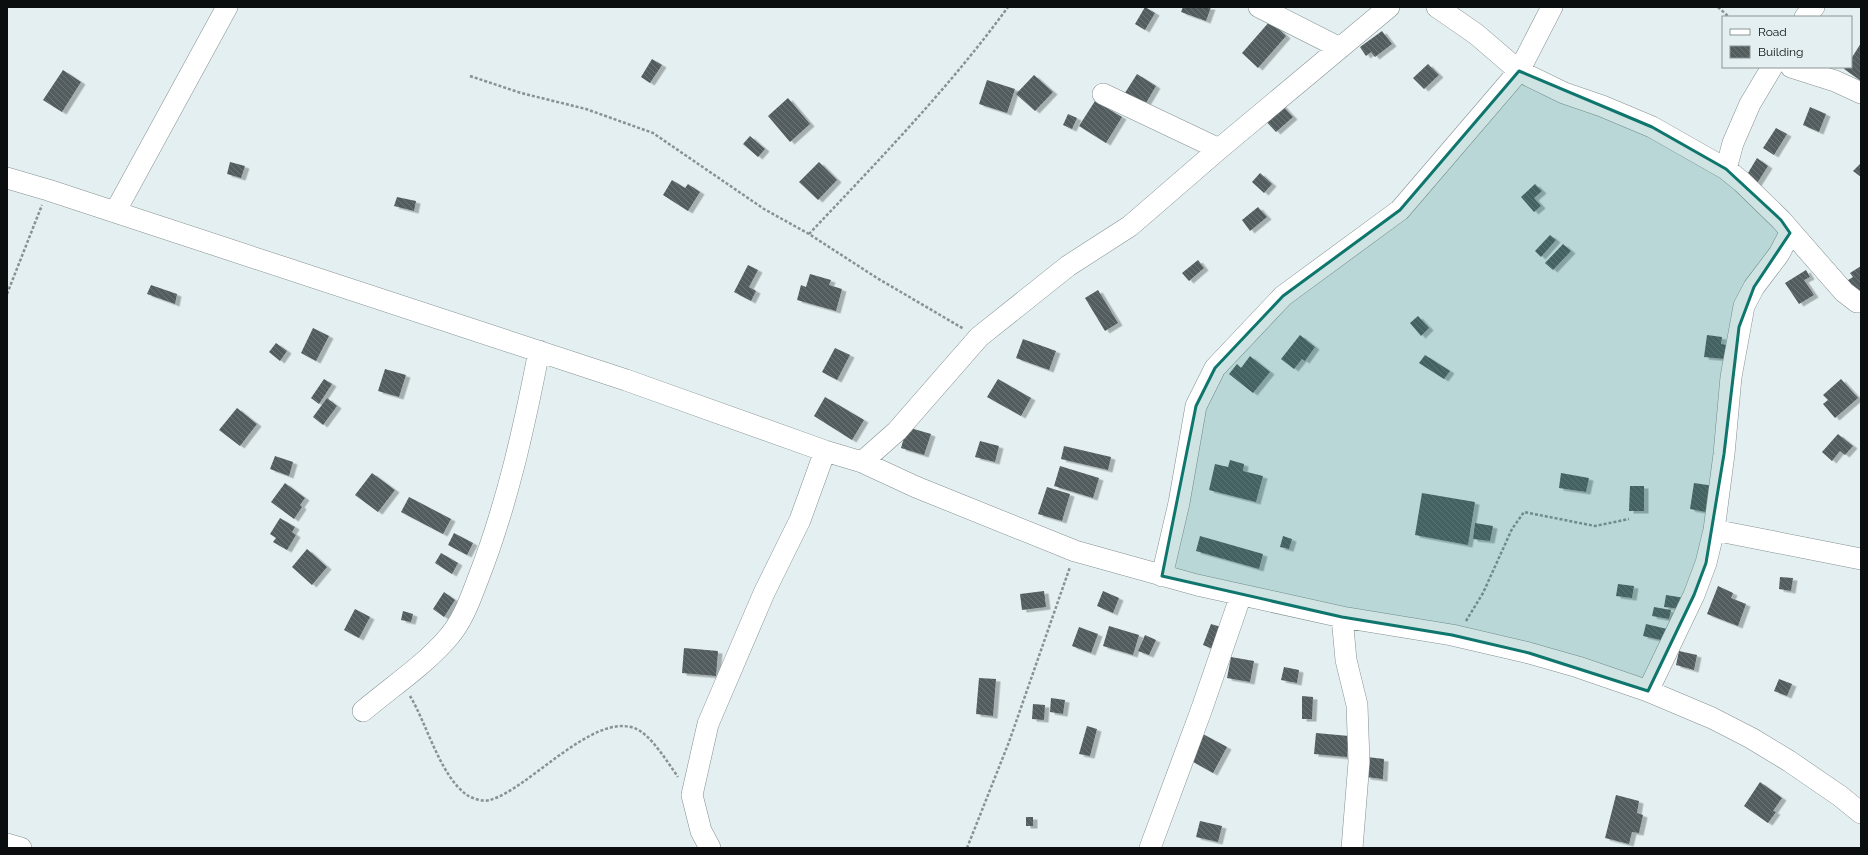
<svg xmlns="http://www.w3.org/2000/svg" width="1868" height="855" font-family="Raleway,sans-serif">
  <style>
    .building { fill: url(#building-back-hatch); filter: url(#shadow) }
    .lines { fill: none; stroke-linecap: round; stroke-linejoin: round }
    .minor-casing { stroke: #859091; stroke-width: 22 }
    .path { stroke: #899192; stroke-width: 2.5; stroke-dasharray: 3 2; stroke-linecap: butt }
    .minor { stroke: #fff; stroke-width: 21 }
    .marked { fill: #0f766e; fill-opacity: 0.2; stroke: #0f766e; stroke-width: 3; stroke-linejoin: round }
  </style>
  <defs>
    <pattern id="building-back-hatch" width="6" height="6" patternUnits="userSpaceOnUse"><rect width="6" height="6" fill="#535d5e"/><path d="M-1 5l2 2M0 0l6 6M5-1l2 2" fill="none" stroke="#6c7474"/></pattern>
    <filter id="shadow"><feDropShadow dx="4.5" dy="2.5" stdDeviation="0" flood-color="#0004"/></filter>
  </defs>
  <rect width="100%" height="100%" fill="#e3eff0"/>
  <path class="building" d="M1145,7L1155,13L1145,30L1135,24Z
    M1183,7H1211L1206,21L1181,12Z
    M1270,21L1286,36L1258,68L1242,53Z
    M1382,31L1392,44L1375,57L1371,52L1366,56L1360,47Z
    M1861,43V81L1844,69L1845,67H1851V59Z
    M652,59L662,65L650,83L641,77Z
    M1428,64L1439,75L1424,89L1413,78Z
    M63,70L81,82L62,112L43,100Z
    M1137,74L1156,86L1143,108L1123,96Z
    M1034,75L1053,92L1035,111L1016,94Z
    M987,80L1015,89L1007,113L979,104Z
    M788,98L810,124L790,142L768,116Z
    M1095,101L1122,117L1106,143L1079,126Z
    M1281,104L1293,117L1276,132L1264,119Z
    M1810,107L1826,114L1819,132L1803,125Z
    M1068,114L1077,118L1072,129L1063,125Z
    M1776,128L1787,134L1774,155L1763,148Z
    M750,136L765,149L758,157L743,144Z
    M1757,158L1768,166L1756,185L1745,178Z
    M230,162L245,166L241,178L227,174Z
    M819,162L837,180L818,200L799,182Z
    M1861,163V177L1853,171Z
    M1260,173L1272,184L1264,193L1252,182Z
    M672,180L685,188L688,184L700,192L688,211L663,195Z
    M1535,184L1542,191L1534,198L1541,206L1534,212L1521,197Z
    M397,197L416,201L414,211L394,206Z
    M1258,207L1267,217L1250,231L1242,220Z
    M1550,235L1556,240L1541,257L1535,251Z
    M1563,244L1571,251L1553,270L1545,263Z
    M1198,260L1204,268L1189,281L1182,273Z
    M748,265L758,270L749,287L756,291L751,301L734,292Z
    M1861,266V295L1845,282L1853,277L1850,273Z
    M1806,270L1810,277L1804,280L1814,295L1799,304L1785,283Z
    M810,274L831,280L829,285L842,289L836,311L797,300L801,285L806,287Z
    M151,285L177,294L175,304L147,294Z
    M1098,290L1118,323L1105,331L1085,298Z
    M1418,316L1429,328L1421,336L1410,323Z
    M313,328L329,336L316,361L301,353Z
    M1300,335L1315,347L1305,361L1302,359L1294,369L1281,359Z
    M1707,335L1722,337L1721,344L1727,345L1725,359L1704,357Z
    M1023,339L1056,351L1049,370L1016,358Z
    M276,343L287,351L280,361L269,352Z
    M835,348L850,355L837,380L822,372Z
    M1425,355L1450,371L1444,379L1419,363Z
    M1250,356L1270,372L1253,393L1229,374L1237,364L1241,368Z
    M385,369L406,375L399,397L378,391Z
    M324,379L332,384L319,404L311,398Z
    M998,379L1031,398L1021,416L987,397Z
    M1841,379L1858,398L1835,418L1823,404L1828,400L1823,395Z
    M825,397L864,420L852,440L814,416Z
    M327,398L337,406L323,425L313,417Z
    M237,408L257,424L240,446L219,430Z
    M907,427L931,434L924,455L901,448Z
    M1838,434L1853,446L1845,455L1840,451L1832,461L1822,452Z
    M980,441L999,446L995,462L975,457Z
    M1064,446L1111,457L1108,470L1061,459Z
    M275,456L293,462L289,476L270,469Z
    M1230,460L1244,464L1243,471L1263,476L1256,502L1209,490L1215,464L1228,467Z
    M1060,466L1099,478L1093,498L1054,486Z
    M372,473L395,490L378,512L355,495Z
    M1561,473L1589,478L1586,492L1559,488Z
    M285,483L305,498L300,505L302,507L294,519L271,502Z
    M1694,483L1714,486L1706,512L1690,509Z
    M1630,486H1644V511H1629Z
    M1047,487L1070,494L1062,521L1038,514Z
    M1422,493L1475,502L1468,545L1415,535Z
    M409,497L451,519L443,534L401,512Z
    M280,518L295,527L292,532L296,535L287,550L273,542L276,538L270,534Z
    M1475,523L1493,526L1490,541L1473,539Z
    M454,533L473,543L467,555L448,545Z
    M1200,536L1263,554L1259,569L1196,551Z
    M1283,536L1292,539L1289,549L1280,547Z
    M307,549L327,567L312,585L292,567Z
    M441,553L458,563L452,574L435,563Z
    M1780,577L1793,578L1791,591L1779,589Z
    M1618,584L1634,586L1632,598L1616,596Z
    M1718,586L1733,593L1731,598L1746,604L1738,626L1707,614Z
    M1044,591L1046,607L1022,610L1020,594Z
    M1103,591L1119,598L1113,613L1097,606Z
    M444,592L455,600L444,617L433,609Z
    M1666,595L1685,598L1683,609L1664,607Z
    M1654,607L1671,610L1669,619L1652,616Z
    M355,609L370,617L359,638L344,630Z
    M403,611L413,614L411,622L401,620Z
    M1211,624L1221,627L1213,649L1203,645Z
    M1646,624L1667,629L1665,641L1643,636Z
    M1109,626L1139,635L1133,655L1103,646Z
    M1079,627L1098,634L1091,653L1072,646Z
    M1145,635L1156,640L1149,655L1138,651Z
    M684,648L718,651L716,676L682,673Z
    M1679,651L1697,655L1694,670L1676,665Z
    M1231,657L1254,661L1250,682L1227,678Z
    M1284,667L1299,670L1297,683L1281,680Z
    M979,678L996,679L993,716L976,714Z
    M1779,679L1792,684L1787,696L1774,691Z
    M1302,696L1313,697L1312,719H1302Z
    M1051,698L1065,700L1063,714L1050,712Z
    M1033,704L1045,705L1044,720L1032,719Z
    M1087,726L1097,729L1090,756L1079,754Z
    M1201,733L1227,747L1213,773L1188,759Z
    M1316,733L1349,736L1347,757L1314,754Z
    M1367,757L1384,759L1383,779L1366,777Z
    M1760,782L1782,798L1773,811L1776,812L1768,823L1744,806Z
    M1616,795L1639,801L1637,813L1643,815L1639,833L1632,832L1629,844L1605,838Z
    M1026,817H1033V826H1026Z
    M1200,821L1222,826L1218,842L1196,837Z"/>
  <g class="lines">
    <g class="minor-casing">
      <path id="minor" d="M1259,7L1340,48
        M1437,7L1476,34L1519,71L1564,93L1602,106L1652,127L1726,169L1742,182L1781,220L1844,292L1857,302H1861
        M1805,17L1814,7
        M1791,67L1835,81L1861,93
        M1103,94L1219,149
        M1726,169L1733,143L1750,104L1772,67
        M7,178L48,190L626,380L825,451L862,462L916,487L1075,551L1197,585L1342,617L1452,635L1529,653L1578,667L1648,691L1712,718L1751,738L1789,761L1840,796L1861,813
        M115,212L227,7
        M862,462L897,431L979,337L1068,266L1130,226L1219,149L1389,7
        M1714,530L1861,559
        M1162,576L1179,503L1196,406L1215,368L1283,296L1400,210L1519,71L1552,7
        M1342,617L1346,660L1357,705L1359,762L1352,848
        M1648,691L1694,595L1706,563L1714,530L1724,454L1731,377L1744,306L1754,287L1779,254L1790,233
        M363,711C390,688 422,667 446,640C462,623 470,600 478,579C507,505 524,428 539,351
        M7,844L21,848
        M710,848L701,831L692,795L708,724L764,593L800,520L825,451
        M1150,848L1201,711L1241,595"/>
    </g>
    <path class="path" d="M1718,7L1729,17
      M470,76L521,93L586,109L653,133L764,209L809,234L877,278L964,329
      M809,234C878,161 949,88 1008,7
      M7,294L42,205
      M1466,621L1483,593L1512,529L1524,512L1595,526L1629,519
      M410,696C427,724 440,776 467,795C473,799 484,802 490,800C529,789 592,713 634,728C650,733 668,763 678,777
      M967,848L1009,742L1070,567"/>
    <use href="#minor" class="minor"/>
  </g>
  <path class="marked" d="M1519,71L1652,127L1726,169L1781,220L1790,233L1754,287L1739,327L1724,454L1706,563L1694,595L1648,691L1529,653L1452,635L1342,617L1162,576L1196,406L1215,368L1283,296L1400,210Z"/>
  <rect width="1868" height="855" fill="none" stroke="#0a0e0e" stroke-width="16"/>
  <rect x="1722" y="16" width="130" height="52" fill="#e3eff0" stroke="#8c9596"/>
  <rect x="1730" y="29" width="20" height="6" fill="#ffffff" stroke="#8c9596"/>
  <text x="1758" y="36" font-size="12" fill="#0a0e0e">Road</text>
  <rect x="1730" y="46" width="20" height="12" fill="url(#building-back-hatch)" stroke="#8c9596"/>
  <text x="1758" y="56" font-size="12" fill="#0a0e0e">Building</text>
</svg>
